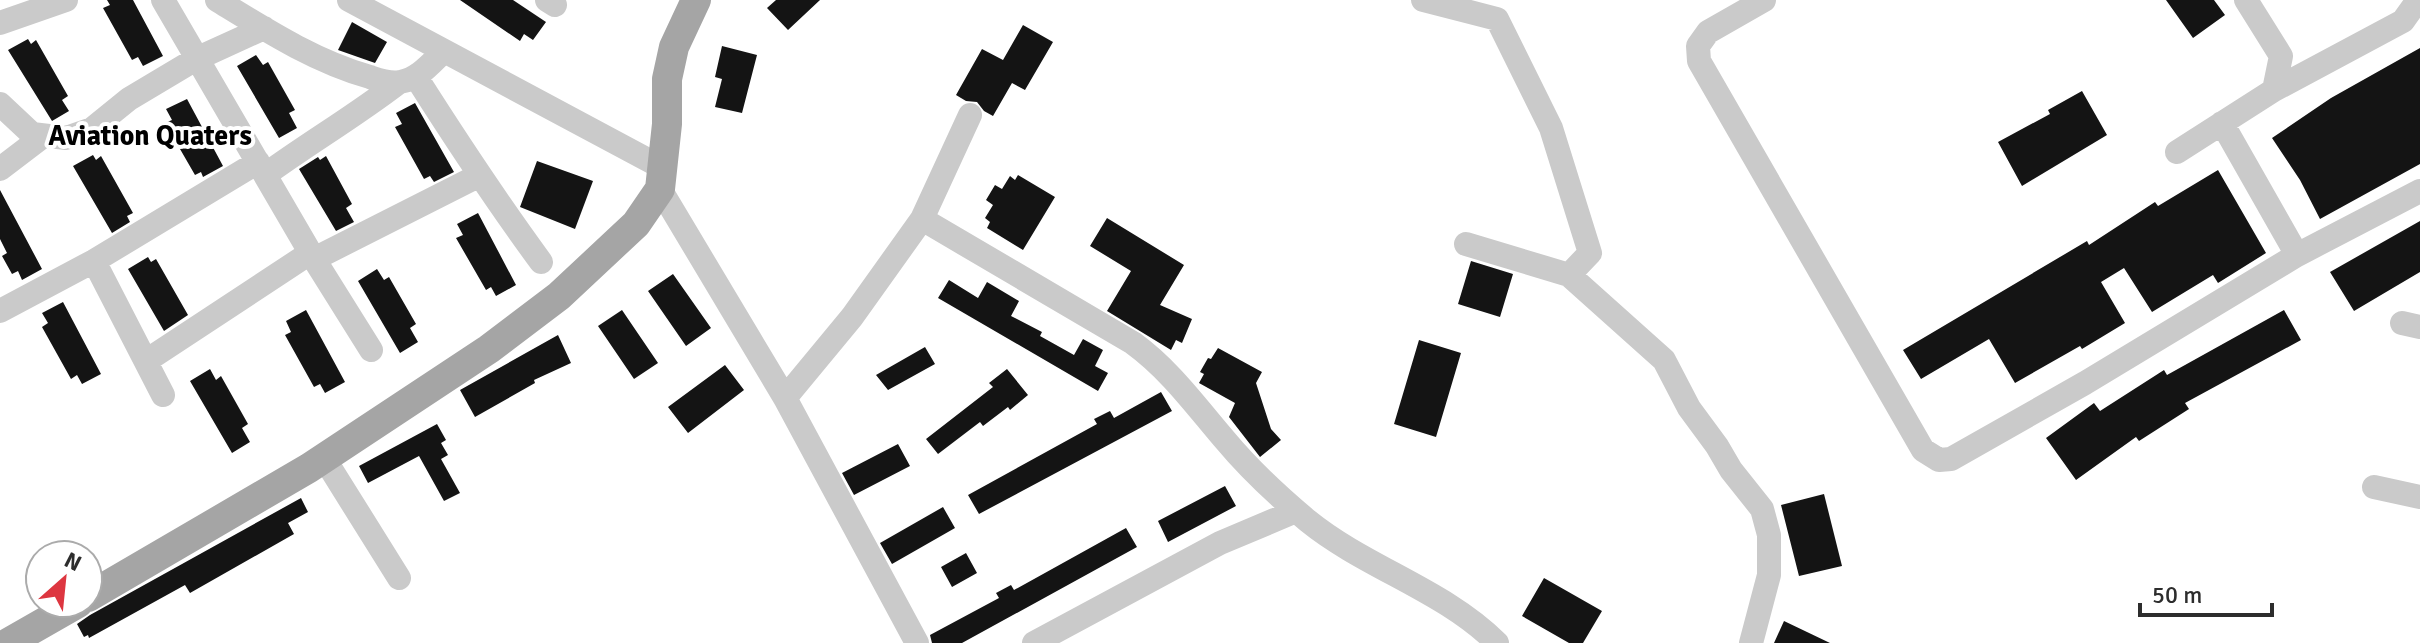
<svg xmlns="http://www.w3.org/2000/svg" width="2420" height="643" font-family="Signika,sans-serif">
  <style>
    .building { fill: #141414 }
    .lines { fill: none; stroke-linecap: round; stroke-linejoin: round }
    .minor { stroke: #cacaca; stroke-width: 24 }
    .major { stroke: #a5a5a5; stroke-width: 30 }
    .labels { text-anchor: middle; stroke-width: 8; stroke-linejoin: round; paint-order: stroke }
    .quarter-label { font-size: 28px; font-weight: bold; fill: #000; stroke: #fff }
  </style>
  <rect width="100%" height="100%" fill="#fff"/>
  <path class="building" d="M107,0H133L163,56L143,66L138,57L132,60L103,8L110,5Z
    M460,0H513L546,22L533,40L524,34L520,41Z
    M776,0H820L788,30L767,8Z
    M2166,0H2214L2225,15L2193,38Z
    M352,22L387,42L375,63L338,50Z
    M1023,25L1053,42L1025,90L1012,83L993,116L984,111L977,102L966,101L956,95L982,49L1003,60Z
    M28,39L31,44L36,40L68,96L62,100L69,111L52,121L8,50Z
    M722,46L757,55L742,113L715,107L722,79L715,77Z
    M2420,48V164L2320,219L2300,180L2272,138L2331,98Z
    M256,55L263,65L268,62L295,110L289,113L297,128L279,138L237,66Z
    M2082,91L2107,135L2022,186L1998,142L2050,114L2048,110Z
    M187,99L223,166L203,177L201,172L195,175L165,123L172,120L166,109Z
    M415,103L454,172L434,182L430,176L424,179L395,127L402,124L396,113Z
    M93,155L96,160L101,156L133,213L127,216L130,222L112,233L73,166Z
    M326,156L352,204L346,208L354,222L336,231L299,169L318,157L320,160Z
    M537,161L593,181L575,229L520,207Z
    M2218,170L2266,253L2218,283L2213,275L2152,312L2124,268L2101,282L2125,323L2082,349L2080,346L2015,383L1989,339L1921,379L1903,350L2087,241L2089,245L2155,202L2158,206Z
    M1018,175L1055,197L1023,250L987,228L990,222L985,218L993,205L986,200L995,185L1002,189L1010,176L1015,180Z
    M0,190L42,269L22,280L18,271L12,274L2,256L7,253L0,239Z
    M478,213L516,285L496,296L491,287L486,290L456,238L463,235L457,224Z
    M1107,218L1184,265L1160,305L1192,319L1182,343L1176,340L1171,350L1107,311L1131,271L1090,246Z
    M2420,221V272L2354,311L2330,272Z
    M148,257L151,262L156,259L188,315L164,331L128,269Z
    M1471,261L1513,274L1500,317L1458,304Z
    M377,269L384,280L389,277L416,324L410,328L418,342L400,353L358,281Z
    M673,274L711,328L686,346L648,291Z
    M949,280L978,298L987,282L1019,301L1011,316L1042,332L1040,336L1074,355L1083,339L1103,350L1095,366L1108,373L1098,391L938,298Z
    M63,302L101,374L82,384L77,375L71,379L42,327L48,323L42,313Z
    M306,310L345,382L325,393L320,384L314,387L285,335L291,332L286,321Z
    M622,310L658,363L634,379L598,326Z
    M2284,310L2301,340L2185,403L2189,409L2139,441L2136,437L2076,480L2046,438L2094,403L2100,411L2164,370L2167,375Z
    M558,335L571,363L534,380L535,383L475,417L460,390Z
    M1419,340L1461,353L1436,437L1394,424Z
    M925,347L935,364L888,390L876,375Z
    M1218,348L1262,372L1256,383L1271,429L1281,440L1260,457L1229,417L1235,403L1199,383L1204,374L1200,372L1208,358L1211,359Z
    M725,365L744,390L688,433L668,407Z
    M210,369L216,380L221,376L248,424L242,428L250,442L232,453L190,381Z
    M1007,369L1028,395L1010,410L1008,407L983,426L980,422L938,454L926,439L993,387L989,383Z
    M1161,392L1172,411L979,514L968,495L1097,424L1094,419L1110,411L1114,418Z
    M437,424L446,440L441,443L448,455L441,459L460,493L444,501L419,456L368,483L359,466Z
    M898,444L910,466L854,495L842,473Z
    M1225,486L1236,506L1168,542L1158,521Z
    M1824,494L1842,566L1799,576L1781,505Z
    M301,498L308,512L288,523L294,534L190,593L185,585L89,638L88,635L84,637L77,624L90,615Z
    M943,507L955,528L892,564L880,543Z
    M1126,528L1137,547L962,643H932L930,635L999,598L996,593L1011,585L1014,590Z
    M966,553L977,573L952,587L941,567Z
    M1544,578L1602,611L1583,643H1569L1522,616Z
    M1784,621L1830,643H1774Z"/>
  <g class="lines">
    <path class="minor" d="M163,0L314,259L371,350
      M217,0C266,30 314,61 370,77C379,80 390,84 400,82C419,79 431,63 444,51
      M349,0L663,168
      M547,0L555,5
      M1423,0L1497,19L1551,128L1590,253L1569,275L1466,244
      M1764,0L1708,32L1698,46L1699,61L1923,450L1939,460L1951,459L2085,383L2297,255
      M0,23L66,0
      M416,77C456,140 497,202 541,262
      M2274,90L2403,21L2418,0
      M0,104L32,134L66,138L92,129L129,99L196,59L264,28
      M2222,123L2297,255L2420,191
      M2177,152L2274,90L2281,56L2246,0
      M0,169L42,137
      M265,175C309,143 355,116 398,83
      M660,189L785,398L917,643
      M922,219L1133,343C1170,370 1195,405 1225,440C1250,470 1278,496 1308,521C1366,568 1444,590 1497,643
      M314,259L478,176
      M94,261L163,395
      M1569,275L1664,360L1689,408L1717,446L1731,470L1762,509L1769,535V575L1751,643
      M0,311L94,261L258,162
      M2402,323L2420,327
      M146,361L310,253
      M785,398L852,317L922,219L970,115
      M324,458L399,578
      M2374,487L2420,497
      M1034,643L1220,543L1296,511"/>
    <path class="major" d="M88,597L309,468L489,349L559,296L636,224L660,189L667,124V79L674,47L696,0
      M8,643L78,603"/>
  </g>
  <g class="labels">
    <g class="quarter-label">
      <text x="150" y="145">Aviation Quaters</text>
    </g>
  </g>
  <g transform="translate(64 579) rotate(27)"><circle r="38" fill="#ffffff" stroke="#ababab" stroke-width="2"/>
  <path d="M0-6L14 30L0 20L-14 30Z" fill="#dd3640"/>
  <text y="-12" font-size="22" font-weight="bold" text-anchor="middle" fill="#2d2d2d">N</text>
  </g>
  <path d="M2140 603v12h132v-12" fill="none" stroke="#2d2d2d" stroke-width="4"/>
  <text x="2152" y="603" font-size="24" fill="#2d2d2d" stroke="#ffffff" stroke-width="6" paint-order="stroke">50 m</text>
</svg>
